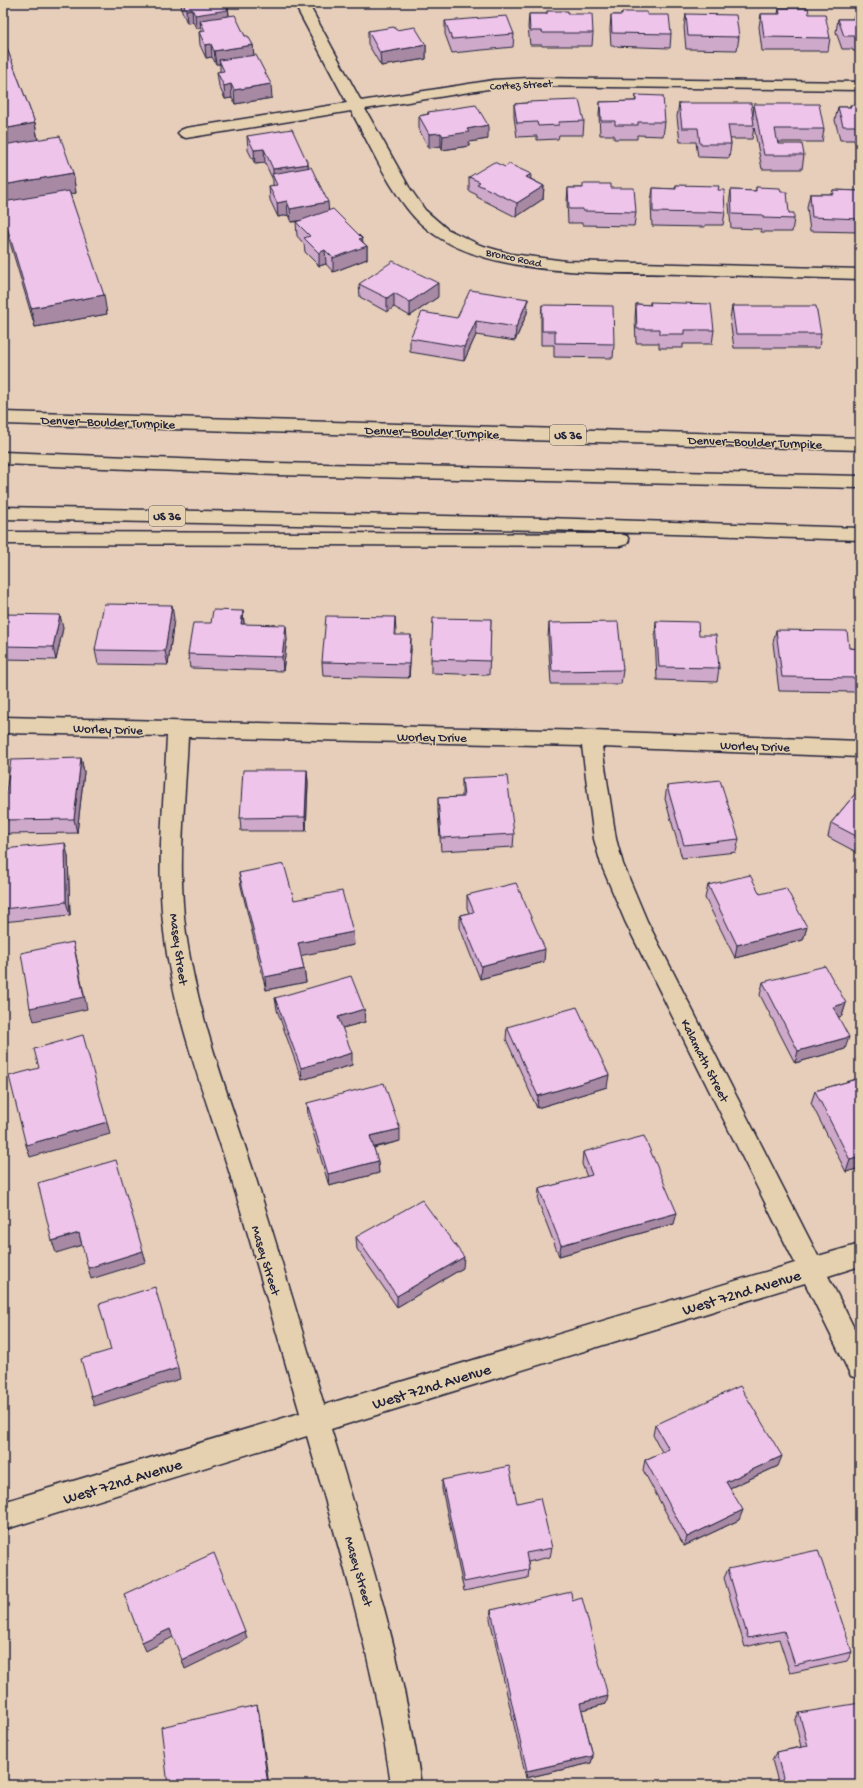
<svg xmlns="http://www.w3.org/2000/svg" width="863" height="1788" font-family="'Gochi Hand',sans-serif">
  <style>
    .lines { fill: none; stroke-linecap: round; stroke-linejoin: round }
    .street-casing { stroke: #22223b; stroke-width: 3 }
    .highway-casing { stroke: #22223b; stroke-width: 3 }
    .street { fill: #e5d1af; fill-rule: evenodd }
    .highway { fill: #e5d1af; fill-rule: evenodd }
    .wall { fill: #cea9ca; stroke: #22223b }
    .shaded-wall { fill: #a789a4; stroke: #22223b }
    .building { fill: #efc4eb; stroke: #22223b }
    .labels { text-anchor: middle; stroke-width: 3; stroke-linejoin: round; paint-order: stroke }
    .far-street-label { font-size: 11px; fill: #22223b; stroke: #e5d1af }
    .shield { fill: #e5d1af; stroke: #5c565e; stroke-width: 1 }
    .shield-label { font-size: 12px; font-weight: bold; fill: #22223b }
    .street-label { font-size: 13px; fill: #22223b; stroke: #e5d1af }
    .near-street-label { font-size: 16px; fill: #22223b; stroke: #e5d1af }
  </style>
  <rect width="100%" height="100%" fill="#e7cebb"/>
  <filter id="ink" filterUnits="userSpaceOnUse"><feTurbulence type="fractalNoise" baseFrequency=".025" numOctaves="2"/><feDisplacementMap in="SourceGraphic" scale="8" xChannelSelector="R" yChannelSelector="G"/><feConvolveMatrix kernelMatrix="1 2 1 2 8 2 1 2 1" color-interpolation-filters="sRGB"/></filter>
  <g filter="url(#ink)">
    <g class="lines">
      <g class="street-casing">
        <path id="street" d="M294,3H308L361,101L494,80L529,78L860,82V90L529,86L494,88L365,109L409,187L425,210L447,229L480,245L511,254L566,261L860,269V279C801,277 741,276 682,274C605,272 481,279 421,224C393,198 370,145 351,111L186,138L181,136L178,133L181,130L186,128L347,103Z
          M3,717L591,731L860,741V757L602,747L616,839L623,864L647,921L818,1256L860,1244V1266L828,1276L860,1340V1379L851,1376L805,1283L331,1429C367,1546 404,1663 421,1785H391C375,1666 340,1552 307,1436L3,1530V1502L300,1413C276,1331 253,1249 228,1168C203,1090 173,1013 164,932C156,867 164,801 167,736L3,733ZM188,737L582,746L594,839L601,864L625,921L795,1263L324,1405C301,1328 279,1250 254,1173C228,1094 198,1017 186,934C177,869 185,802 188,737Z"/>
      </g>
      <g class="highway-casing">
        <path id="highway" d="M3,412L860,438V450L3,424Z
          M3,452L277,463L860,476V488L277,475L3,464Z
          M3,507L545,518L860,528V540L545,530L3,519Z
          M3,532L620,534L627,536L629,540L627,544L620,546L3,544Z"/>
      </g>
      <use href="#street" class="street"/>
      <use href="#highway" class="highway"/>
    </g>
    <path class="wall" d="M181,3H228L229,16L253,45V55L272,98L235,104L232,98L225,99L219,86L217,72H220V64H216L212,57L206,58L200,45L199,32L201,31V28H196L193,22L187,23L182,11Z
      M779,8L809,14L830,38L828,51H762L759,27L761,14H778Z
      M547,11L568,14L593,33L592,46H542V45H530L528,27L529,14H547Z
      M622,12L671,34L670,48L611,46L610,29L611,15H621Z
      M686,14L739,37L737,50L686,49L684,27Z
      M854,15H860V51H853L852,49H842L836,32L838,19H853Z
      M445,21L514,34L513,47L452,53L445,34Z
      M396,30L426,45V59L381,66L368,44V31Z
      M3,38L35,123L38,140L73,173L76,193L70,194L107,314L35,327L3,219Z
      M636,95L665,122L663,136L637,135V139H614V135H600L599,115L600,102L635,101Z
      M527,102L584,121L583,135H559L558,139L537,140V136L517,137L514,117V104L527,103Z
      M679,103L753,116L754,104L824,129L822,142H778V144L804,155L802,169H762L754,127L752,139H730L731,144L729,158L698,157L696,142H680L677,117Z
      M850,105H860V143H855L854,140H840L835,120L838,107H850Z
      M428,112L488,139L469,142V146L442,150L441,146L429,148L419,130V116L428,114Z
      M247,136L308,164V168L329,211L362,238L363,242L367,246V259L333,272L326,264L319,266L305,252L304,244L297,236L296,222L299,221L291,222L288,215L278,217L270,200L269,186H273V180L265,163L255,164L248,150Z
      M469,177L531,179L544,186L543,199L516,217L477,197V195L469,191Z
      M676,185L718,190L725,212L723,225H705V227L652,226L651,202L653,188L675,189Z
      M756,187L781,192L789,213L794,219L792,232H761V229L731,228L729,204L731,190L756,191Z
      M568,188H611L636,212L634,226L582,225V223H568L567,201Z
      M833,190L860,191V232L810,231L807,207L810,194H832Z
      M359,284L438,297L410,316L394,307L387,312L360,297Z
      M528,299L527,313L515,341L476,335L464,361L410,352V338L457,318Z
      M650,302L714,330L712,344H683V348H659V343H636L635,318L636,304L650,305Z
      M542,305L614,344L613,358L554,357V345H541V319Z
      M732,306L821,334L819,348H734L730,319Z
      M860,314V332L858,322Z
      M243,611L244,624L287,639L283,671L190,668L188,654L211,623Z
      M3,614L63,628L56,660L3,659Z
      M395,617V635L411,649L409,678L323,676L322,662Z
      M174,619L168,665L98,664L95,650Z
      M491,619L489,675L431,673V659Z
      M656,621L699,635L719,668L717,682L657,680L655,635Z
      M549,623L623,670L621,684H551L548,637Z
      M776,630L849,648L860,649V692L779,691L773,643Z
      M81,758L84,772L77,833L5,834L3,825V811Z
      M307,770L308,783L306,831H241L240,818Z
      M462,778L514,834L513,847L441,851L438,812V798L462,797Z
      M667,786L739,839L736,852L682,858L665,799Z
      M860,788V854L828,837L831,823Z
      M3,849L68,856L70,915L3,922Z
      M239,873L294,900L354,945L301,955L304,969L306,982L266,990L241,886Z
      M708,885L760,894L807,927L803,940L735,958L705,898Z
      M467,895L544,962L480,979L460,928V915L469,913L467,908Z
      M763,982L846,1003L842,1016L838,1017L845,1049L795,1063L760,995Z
      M275,998L364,1009L365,1022L342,1028L352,1065L302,1080L277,1010Z
      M507,1027L607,1087L537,1108L506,1039Z
      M860,1078V1168L846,1172L811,1103L815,1091Z
      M307,1103L400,1141L374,1148L379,1173L329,1186L308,1115Z
      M583,1152L674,1224L559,1256L538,1201L539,1189L587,1177L582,1164Z
      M356,1237L463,1268L397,1307L357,1249Z
      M655,1425L778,1466L730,1488L739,1520L684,1546L643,1470L645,1460L662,1452L653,1435Z
      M442,1480L517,1503L552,1548L550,1557L528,1562L529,1569L528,1578L464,1591L442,1489Z
      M728,1569L852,1652L847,1661L790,1673L779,1639L745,1647L724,1578Z
      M572,1601L606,1704L582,1710L593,1756L591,1763L526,1778L490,1619L491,1610Z
      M799,1713L860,1785H779L772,1760L776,1752L801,1747L795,1721Z"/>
    <path class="shaded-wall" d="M225,4H228L229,17L200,20L201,28H196L195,15Z
      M192,9L193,22L187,23L186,10Z
      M211,44L212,57L206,58L205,45Z
      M253,45L254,58L219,60L220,64H216L214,51Z
      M426,45V59L381,66L380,53Z
      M231,84L232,98L225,99L224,86Z
      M271,84L272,98L235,104L234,90Z
      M35,123L38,142L3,148V129Z
      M488,125V139L469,142V146L442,150L443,136L467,129Z
      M441,133V146L429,148V134Z
      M264,149L265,163L255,164L254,150Z
      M308,164L309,177H273V169Z
      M73,173L76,193L3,205V185Z
      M531,174L530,188L526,177Z
      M544,186L543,199L516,217L517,203Z
      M287,201L288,215L278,217L277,203Z
      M328,202L329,216L291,222L290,209Z
      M362,238L363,247L367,246V259L333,272V258L359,239Z
      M325,250L326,264L319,266V253Z
      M438,283V297L410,316V302Z
      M394,293V307L387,312V298Z
      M104,295L107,314L35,327L31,308Z
      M528,299L527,313L515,341L516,327Z
      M476,321V335L464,361V347Z
      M172,605L174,619L168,665L165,651Z
      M243,611L244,625L241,624Z
      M60,615L63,628L56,660L53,647Z
      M395,617L396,631L395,648L394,635Z
      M286,625L287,639L283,671L282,657Z
      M411,635V649L409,678V664Z
      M81,758L84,772L77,833L74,819Z
      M307,770L308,783L306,831L305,817Z
      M65,843L68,856L70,915L66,902Z
      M807,927L803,940L735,958L737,945Z
      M353,932L354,945L299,956L298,943Z
      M73,942L76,955L87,1009L34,1021L30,1008Z
      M545,949L544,962L480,979L481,966Z
      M304,969L306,982L266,990L265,977Z
      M846,1003L842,1016L829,1020L833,1007Z
      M364,1009L365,1022L339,1029L338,1017Z
      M849,1037L845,1049L795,1063L798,1051Z
      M352,1053V1065L302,1080L301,1068Z
      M609,1075L607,1087L537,1108L538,1096Z
      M107,1122L110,1134L30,1157L26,1145Z
      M400,1129V1141L371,1148L370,1136Z
      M860,1157V1168L846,1172L850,1160Z
      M378,1161L379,1173L329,1186L328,1174Z
      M677,1213L674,1224L559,1256L561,1245Z
      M79,1233L82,1245L56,1253L52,1241Z
      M143,1251L146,1262L91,1279L88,1268Z
      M464,1257L463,1268L397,1307V1296Z
      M178,1368L180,1379L94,1406L91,1396Z
      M782,1456L778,1466L723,1491L726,1482Z
      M743,1510L739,1520L684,1546L687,1537Z
      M170,1629L173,1637L146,1651L142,1642Z
      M245,1631L247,1639L185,1669L182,1660Z
      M608,1696L606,1704L579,1711L580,1703Z
      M257,1705L259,1713L269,1785H268Z
      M3,1708L8,1734L3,1736Z
      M593,1756L591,1763L526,1778L527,1771Z"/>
    <path class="building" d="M183,3H228V4H225L228,10L195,15L192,9L186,10Z
      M779,8H808L809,14H825L830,38L764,37L761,14H780Z
      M547,11H568V14H592L593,33H543L542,31H530L529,14H547Z
      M622,12H647V15H669L671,34L612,33L611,15H622Z
      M686,14L736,15L739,37L688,36Z
      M235,15L245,36H248L253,45L214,51L211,44L205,45L199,32L205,31L200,20Z
      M854,15H860V37L855,38V36H844L838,19H855Z
      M507,16L514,34L452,39L445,21Z
      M394,27L396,30L415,27L426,45L380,53L368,31Z
      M3,38L35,123L3,129Z
      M256,55L271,84L234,90L231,84L224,86L217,72L224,71L219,60Z
      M636,95L663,96L665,122H638V125H615V121H601L600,102L636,101Z
      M579,100L584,121L559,122V125L538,126L537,122L517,123L514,104L527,103V102Z
      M679,103H751L754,125H728L731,144H700L698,128H682Z
      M754,104H819L824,129H775L778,144H802L804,155H764Z
      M476,105L488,125L467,129L469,132L443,136L441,133L429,134L419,116L429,114L428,112Z
      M850,105H860V130H858L857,126H843L838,107H851Z
      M292,129L308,164L273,169L264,149L254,150L247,136Z
      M60,136L73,173L3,185V145Z
      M494,162L505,167L509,164L531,174L526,177L544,186L517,203L477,184L480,182L469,177Z
      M311,167L328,202L290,209L287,201L277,203L269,186L277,185L272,174Z
      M583,184H611V188H634L636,212L583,211V209H569L568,188H583Z
      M676,185L719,186L718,190H724L725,212L707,211L706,213L653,212V188L676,189Z
      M756,187L780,188L781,192H787L789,213H794V219L763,218V215L732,214L731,190L756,191Z
      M833,190L860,191V219L812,217L810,194H833Z
      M69,191L104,295L31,308L3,213V202Z
      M333,209L362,238L359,239L367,246L333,258L325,250L319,253L304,238L310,236L296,222Z
      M393,261L438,283L410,302L394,293L387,298L359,284Z
      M470,290L528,299L516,327L476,321L464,347L410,338L422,312L457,318Z
      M650,302L711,304L714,330H684V334H660V329H637L636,304L651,305Z
      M542,305L613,306L614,344L555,343V331H542Z
      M732,306H816L821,334H736Z
      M104,604L172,605L165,651L95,650Z
      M213,610L243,611L241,624L286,625L282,657L188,654L193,623H211Z
      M3,614L60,615L53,647L3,646Z
      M326,616L395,617L394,635H411L409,664L322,662Z
      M433,618L491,619L490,661L431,659Z
      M656,621L698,622L699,635H716L719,668L659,667Z
      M618,622L623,670L552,671L549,623Z
      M776,630L847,631L849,648L860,649V678L782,677Z
      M81,758L74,819L3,820V811L11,760Z
      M243,770H307L305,817L240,818Z
      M507,776L514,834L441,838L438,798L464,797L462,778Z
      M720,780L739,839L684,845L667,786Z
      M860,788V838L831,823Z
      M65,843L66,902L3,909V849Z
      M284,864L294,900L342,891L353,932L298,943L304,969L265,977L239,873Z
      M750,875L760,894L786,888L807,927L737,945L708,885Z
      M516,883L545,949L481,966L460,915L474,912L467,895Z
      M73,942L84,997L30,1008L21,953Z
      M825,966L846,1003L833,1007L849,1037L798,1051L763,982Z
      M351,976L364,1009L338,1017L352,1053L301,1068L275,998Z
      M577,1007L609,1075L538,1096L507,1027Z
      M83,1035L107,1122L26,1145L9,1076L39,1068L34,1049Z
      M860,1078V1157L850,1160L815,1091Z
      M384,1083L400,1129L370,1136L378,1161L328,1174L307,1103Z
      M644,1136L677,1213L561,1245L539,1189L592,1175L583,1152Z
      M116,1160L143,1251L88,1268L79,1233L52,1241L38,1183Z
      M422,1200L464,1257L397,1296L356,1237Z
      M155,1287L178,1368L91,1396L81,1359L111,1350L99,1304Z
      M740,1386L782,1456L726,1482L743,1510L687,1537L645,1460L669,1449L655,1425Z
      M509,1466L517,1503L540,1498L552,1548L526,1553L529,1569L464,1582L442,1480Z
      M818,1550L852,1652L795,1665L784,1631L748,1638L728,1569Z
      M214,1553L245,1631L182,1660L170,1629L142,1642L124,1594Z
      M571,1592L572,1601L582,1598L608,1696L580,1703L593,1756L527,1771L491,1610Z
      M860,1703V1785H785L776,1752L808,1746L799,1713Z
      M257,1705L268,1785H168L161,1727Z"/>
  </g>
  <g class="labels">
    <g class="far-street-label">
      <text transform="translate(521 84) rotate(-3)" y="4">Cortez Street</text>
      <text transform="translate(514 257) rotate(12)" y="4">Bronco Road</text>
    </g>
    <g class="shield">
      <rect x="550" y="425" width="36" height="20" rx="3"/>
      <rect x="149" y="506" width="36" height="20" rx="3"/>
    </g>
    <g class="shield-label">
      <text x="568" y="439">US 36</text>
      <text x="167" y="520">US 36</text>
    </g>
    <g class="street-label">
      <text transform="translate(108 421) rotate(2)" y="5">Denver–Boulder Turnpike</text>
      <text transform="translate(432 431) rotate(2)" y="5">Denver–Boulder Turnpike</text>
      <text transform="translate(755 441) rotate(2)" y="5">Denver–Boulder Turnpike</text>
      <text transform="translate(108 728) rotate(2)" y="5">Worley Drive</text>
      <text transform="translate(432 736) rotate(1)" y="5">Worley Drive</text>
      <text transform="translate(755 745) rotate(2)" y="5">Worley Drive</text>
      <text transform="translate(180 949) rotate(82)" y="5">Masey Street</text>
      <text transform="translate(706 1060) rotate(63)" y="5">Kalamath Street</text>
      <text transform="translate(267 1260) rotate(73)" y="5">Masey Street</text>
      <text transform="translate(360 1571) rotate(74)" y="5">Masey Street</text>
    </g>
    <g class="near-street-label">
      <text transform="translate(741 1291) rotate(-17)" y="6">West 72nd Avenue</text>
      <text transform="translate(431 1385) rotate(-17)" y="6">West 72nd Avenue</text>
      <text transform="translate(122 1480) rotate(-17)" y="6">West 72nd Avenue</text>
    </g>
  </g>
  <rect width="863" height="1788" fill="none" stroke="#e5d1af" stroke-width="16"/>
  <rect x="8" y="8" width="847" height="1772" fill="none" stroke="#22223b" stroke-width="1.5" filter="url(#ink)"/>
</svg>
